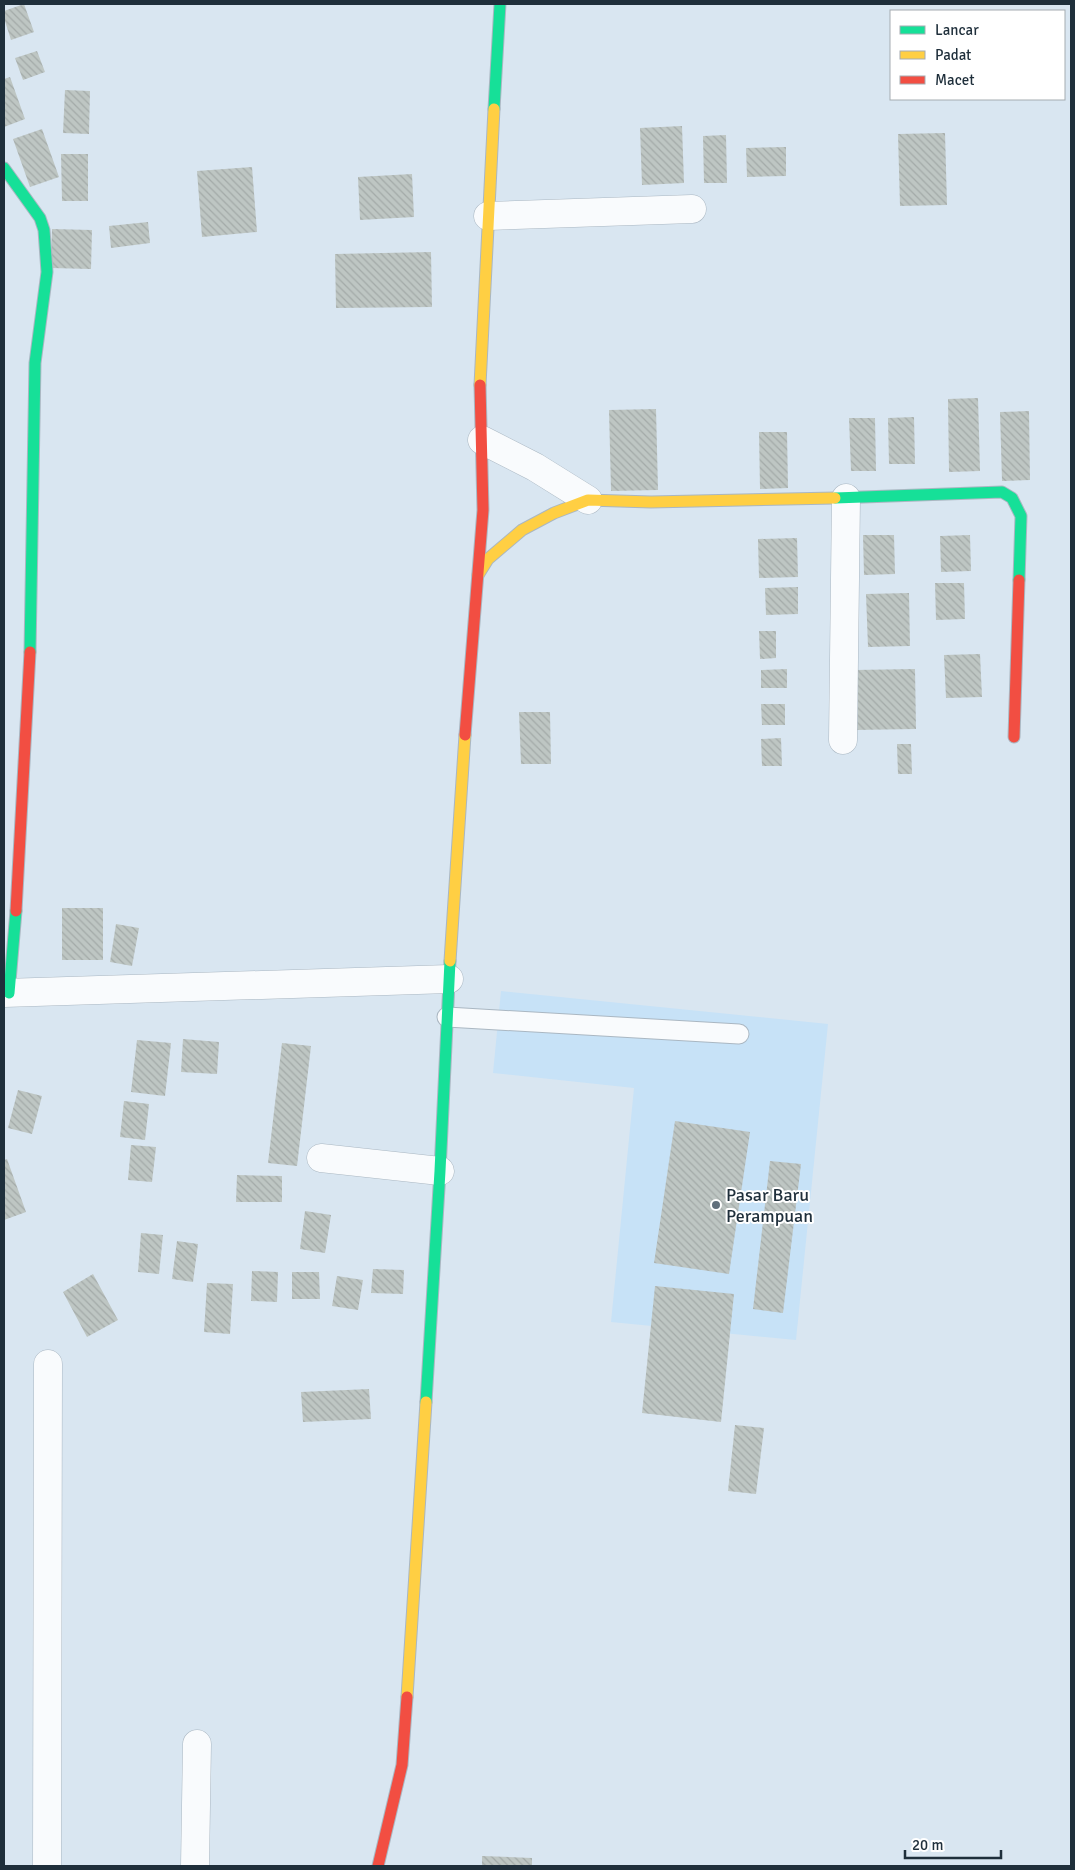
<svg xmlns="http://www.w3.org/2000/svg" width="1075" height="1870" font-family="Signika,sans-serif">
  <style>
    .built { fill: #c7e2f7 }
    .building { fill: url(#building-back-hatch) }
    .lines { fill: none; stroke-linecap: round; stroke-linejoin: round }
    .lane-casing { stroke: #aab7c2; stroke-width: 21 }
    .street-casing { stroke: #aab7c2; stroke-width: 29 }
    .fast-casing { stroke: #aab7c2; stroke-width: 13 }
    .slow-casing { stroke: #aab7c2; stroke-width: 13 }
    .jam-casing { stroke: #aab7c2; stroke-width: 13 }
    .lane { stroke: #f9fbfd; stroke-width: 19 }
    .street { stroke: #f9fbfd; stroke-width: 28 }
    .fast { stroke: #16e098; stroke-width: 11 }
    .slow { stroke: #ffcf43; stroke-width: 11 }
    .jam { stroke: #f24e42; stroke-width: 11 }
    .poi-dot { fill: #606f7b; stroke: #fff; stroke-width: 2 }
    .labels { text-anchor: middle; stroke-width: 4; stroke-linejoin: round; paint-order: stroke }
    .poi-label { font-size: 18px; fill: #1f2f3b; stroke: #fff; text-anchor: start }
  </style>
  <defs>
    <pattern id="building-back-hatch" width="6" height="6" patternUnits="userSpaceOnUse" patternTransform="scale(1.25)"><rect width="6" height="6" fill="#bec6c3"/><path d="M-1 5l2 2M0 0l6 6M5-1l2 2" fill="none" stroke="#a3aaa8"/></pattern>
  </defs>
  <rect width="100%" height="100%" fill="#d9e6f1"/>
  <path class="built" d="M501,991L828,1024L796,1340L611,1322L634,1088L493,1073Z"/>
  <path class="building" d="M24,4L34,32L11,40L4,18V11Z
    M37,51L45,72L23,80L15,58Z
    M10,77L25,119L4,127V79Z
    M65,90L90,91L89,134L63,133Z
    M682,126L684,183L642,185L640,128Z
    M42,129L59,177L30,187L13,139Z
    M945,133L947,205L900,206L898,134Z
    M726,135L727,183H704L703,136Z
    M786,147V176L747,177L746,148Z
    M61,154H88V201H62Z
    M252,167L257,232L202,237L197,171Z
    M412,174L414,217L360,220L358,177Z
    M148,222L150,243L111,248L109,226Z
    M52,229L92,230L91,269L51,268Z
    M431,252L432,307L336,308L335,254Z
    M978,398L980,471L949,472L948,399Z
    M656,409L658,490L611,491L609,410Z
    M1029,411L1030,480L1002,481L1000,412Z
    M914,417L915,464H889L888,418Z
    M849,418H875L876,471H851Z
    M759,432H787L788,488L760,489Z
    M863,535H894L895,574L864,575Z
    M970,535L971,571L941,572L940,536Z
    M797,538L798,577L759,578L758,539Z
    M935,583H964L965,619L936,620Z
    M798,587V614L766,615L765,588Z
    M909,593L910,646L868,647L866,594Z
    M759,631H776V658L760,659Z
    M980,654L982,697L946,698L944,655Z
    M787,669V688H761V670Z
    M915,669L916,729L855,730L854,670Z
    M761,704H785V725H762Z
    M519,712H550L551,764H521Z
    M781,738L782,766H762L761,739Z
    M897,744H911L912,774H898Z
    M62,908H103V960H62Z
    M116,924L139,928L132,966L110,962Z
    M183,1039L219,1042L217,1074L181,1072Z
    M137,1040L171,1043L165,1096L131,1092Z
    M282,1043L311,1046L297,1166L268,1163Z
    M18,1090L42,1096L32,1134L8,1128Z
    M124,1101L149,1104L145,1140L120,1137Z
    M675,1121L750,1132L729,1274L654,1263Z
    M131,1145L156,1147L152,1182L128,1180Z
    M7,1159L26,1212L4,1220V1160Z
    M770,1161L801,1164L783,1313L753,1309Z
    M237,1175L282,1176V1202H236Z
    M305,1211L331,1215L325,1253L300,1249Z
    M141,1233L163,1235L159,1274L138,1272Z
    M177,1241L198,1244L193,1282L172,1279Z
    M373,1269L404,1270L403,1294L371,1293Z
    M252,1271L278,1272L277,1302L251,1301Z
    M292,1272H319L320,1299H292Z
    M93,1274L118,1320L87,1337L63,1292Z
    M337,1276L363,1280L358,1310L332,1306Z
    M207,1283L233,1284L230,1334L204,1332Z
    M655,1286L734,1294L721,1422L642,1413Z
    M369,1389L371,1419L303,1422L301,1392Z
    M735,1425L764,1428L756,1494L728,1491Z
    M482,1856L532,1858V1866H482Z"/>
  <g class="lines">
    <g class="lane-casing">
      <path id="lane" d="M447,1017L739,1034"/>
    </g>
    <g class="street-casing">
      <path id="street" d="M488,216L692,209
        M482,440L535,467L588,500
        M843,740L846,498
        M4,993L449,979
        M321,1158L440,1171
        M47,1866L48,1364
        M195,1866L197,1744"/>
    </g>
    <g class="fast-casing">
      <path id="fast" d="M494,109L500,4
        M4,168L40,218L44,230L47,272L35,363L30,652
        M835,498L1002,492L1012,498L1021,516L1019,580
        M9,993L16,911
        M426,1402L440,1171L450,961"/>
    </g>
    <g class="slow-casing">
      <path id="slow" d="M480,385L494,109
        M478,575L488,559L522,530L554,513L588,500L651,502L835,498
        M450,961L465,735
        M407,1697L426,1402"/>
    </g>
    <g class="jam-casing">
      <path id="jam" d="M465,735L483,510L480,385
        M1014,737L1019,580
        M16,911L30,652
        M378,1866L402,1765L407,1697"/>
    </g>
    <use href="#lane" class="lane"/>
    <use href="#street" class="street"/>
    <use href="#fast" class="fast"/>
    <use href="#slow" class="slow"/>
    <use href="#jam" class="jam"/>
  </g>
  <circle class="poi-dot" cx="716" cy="1205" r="5"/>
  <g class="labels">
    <g class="poi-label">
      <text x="726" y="1201">Pasar Baru<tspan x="726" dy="21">Perampuan</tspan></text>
    </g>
  </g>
  <rect width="1075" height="1870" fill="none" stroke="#1f2f3b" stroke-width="10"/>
  <rect x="890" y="10" width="175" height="90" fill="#ffffff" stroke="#a5acb1"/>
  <rect x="900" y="26" width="25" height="8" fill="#16e098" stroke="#a5acb1"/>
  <text x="935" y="35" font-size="15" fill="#1f2f3b">Lancar</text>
  <rect x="900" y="51" width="25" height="8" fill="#ffcf43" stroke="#a5acb1"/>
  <text x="935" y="60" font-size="15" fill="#1f2f3b">Padat</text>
  <rect x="900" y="76" width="25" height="8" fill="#f24e42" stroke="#a5acb1"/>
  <text x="935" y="85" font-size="15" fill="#1f2f3b">Macet</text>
  <path d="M905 1850v8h96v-8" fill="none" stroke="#1f2f3b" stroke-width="2.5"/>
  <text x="912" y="1850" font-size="15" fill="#1f2f3b" stroke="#ffffff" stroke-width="4" paint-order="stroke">20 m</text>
</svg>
